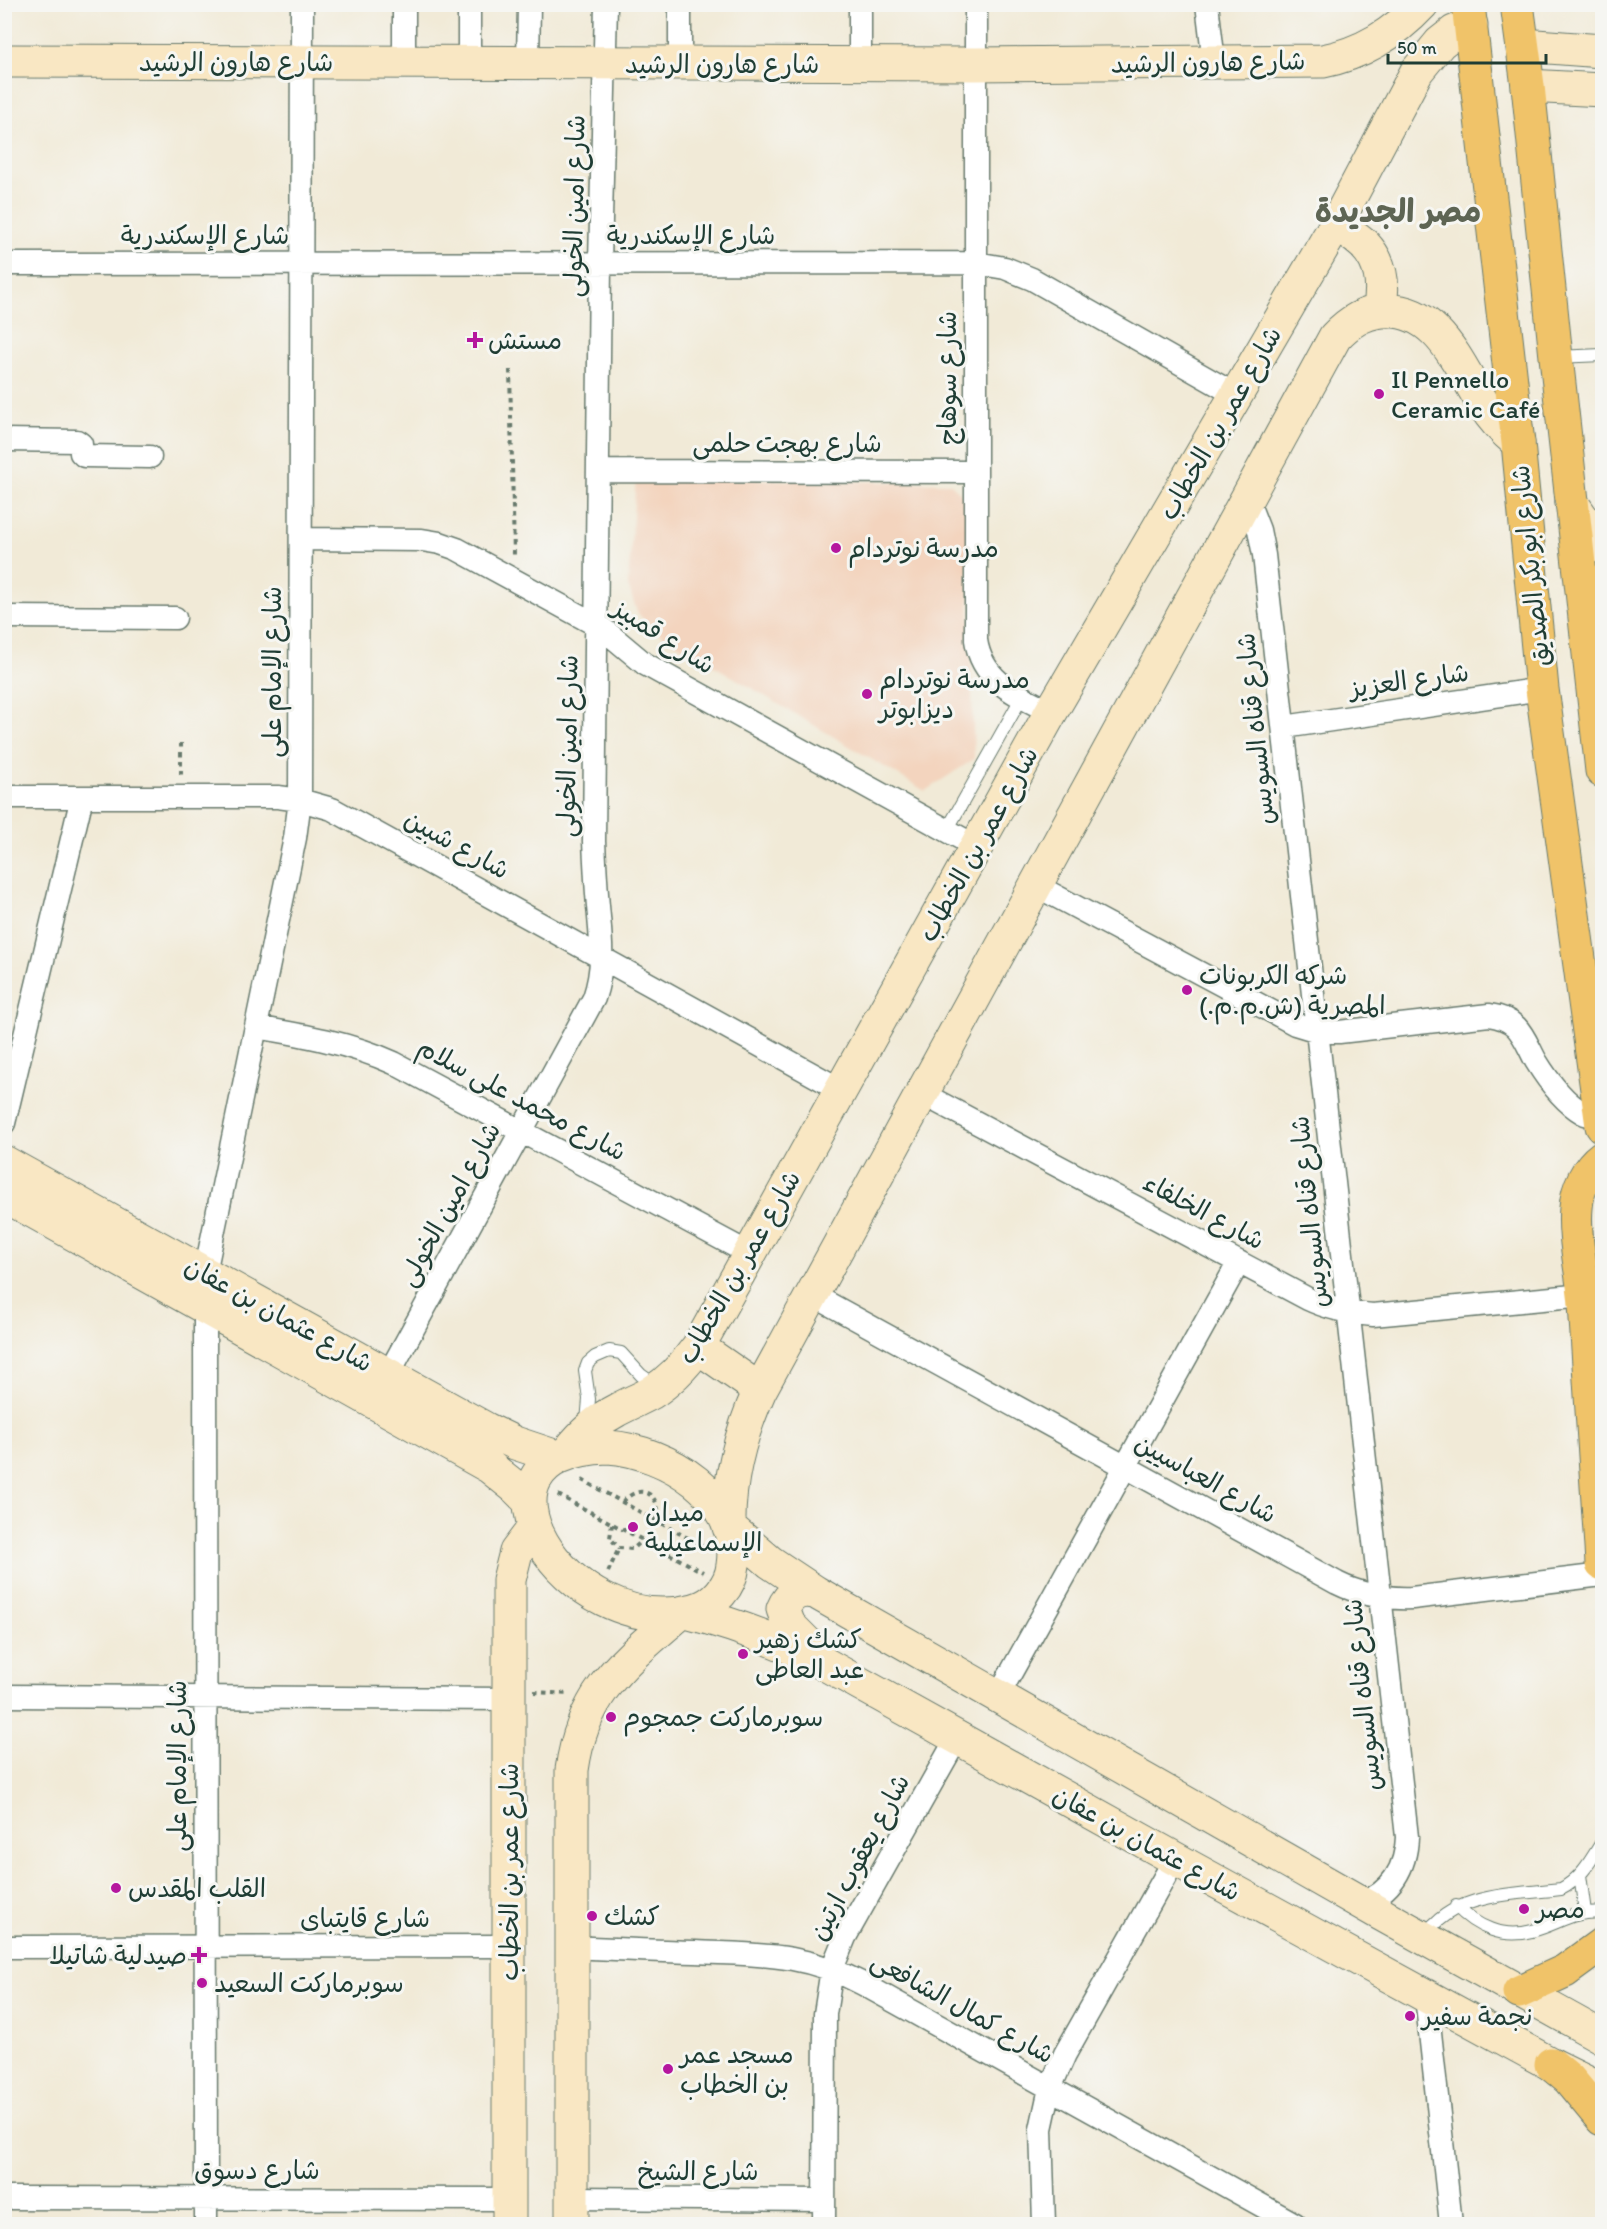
<svg xmlns="http://www.w3.org/2000/svg" width="1607" height="2229" font-family="Itim,'Playpen Sans Arabic',sans-serif">
  <style>
    .built { fill: #f3d4be }
    .lines { fill: none; stroke-linecap: round; stroke-linejoin: round }
    .lane-casing { stroke: #687a6d; stroke-width: 14 }
    .street-casing { stroke: #687a6d; stroke-width: 25 }
    .secondary-casing { stroke: #687a6d; stroke-width: 35 }
    .primary-casing { stroke: #687a6d; stroke-width: 35 }
    .path { stroke: #687a6d; stroke-width: 4; stroke-dasharray: 4.5 4.5; stroke-linecap: butt }
    .lane { stroke: #fff; stroke-width: 12 }
    .street { stroke: #fff; stroke-width: 22 }
    .secondary { stroke: #f9e7c3; stroke-width: 33 }
    .primary { stroke: #f0c369; stroke-width: 33 }
    .poi-dot { fill: #b5179e; stroke: #f6f6f2; stroke-width: 2 }
    .labels { text-anchor: middle; stroke-width: 6; stroke-linejoin: round; paint-order: stroke }
    .street-label { font-size: 26px; fill: #1f3d34; stroke: #f6f6f2 }
    .poi-label { font-size: 26px; fill: #1f3d34; stroke: #f6f6f2; text-anchor: start }
    .district-label { font-size: 32px; font-weight: bold; fill: #5e6554; stroke: #f6f6f2 }
  </style>
  <rect width="100%" height="100%" fill="#f6f6f2"/>
  <filter id="ink" filterUnits="userSpaceOnUse"><feTurbulence type="fractalNoise" baseFrequency=".0167" numOctaves="2"/><feDisplacementMap in="SourceGraphic" scale="12" xChannelSelector="R" yChannelSelector="G"/><feConvolveMatrix kernelMatrix="1 2 1 2 8 2 1 2 1" color-interpolation-filters="sRGB"/></filter>
  <filter id="wash" filterUnits="userSpaceOnUse"><feTurbulence type="fractalNoise" baseFrequency=".008" numOctaves="4" result="noise"/><feDisplacementMap in="SourceGraphic" scale="24" xChannelSelector="R" yChannelSelector="G"/><feGaussianBlur stdDeviation="1.35" result="paint"/><feColorMatrix in="noise" values="0 0 0 0 0 0 0 0 0 0 0 0 0 0 0 0 0 1.4 0 .05"/><feComposite in="paint" operator="in"/></filter>
  <g filter="url(#wash)">
    <rect width="100%" height="100%" fill="#f1ead7"/>
    <path class="built" d="M636,478L950,483L966,498L974,759L925,791L652,629L637,612L628,585Z"/>
  </g>
  <g filter="url(#ink)">
    <g class="lines">
      <g class="lane-casing">
        <path id="lane" d="M1557,357L1602,355
          M947,830L1022,697
          M587,1422L589,1399L585,1371L588,1363L595,1357L609,1351L621,1353L641,1375L658,1387
          M1580,1875L1585,1912
          M1456,1906C1476,1927 1503,1939 1532,1931C1558,1924 1573,1910 1602,1913
          M1424,1936C1455,1892 1512,1895 1561,1889C1581,1879 1591,1860 1602,1842"/>
      </g>
      <g class="street-casing">
        <path id="street" d="M404,4V63
          M976,4V640C982,682 1018,695 1051,712
          M1207,4L1214,62
          M469,63V4
          M528,63L529,4
          M680,63V4
          M860,64V4
          M4,264L976,263L1005,268L1032,279L1236,395
          M4,440L77,441L81,444V453L84,456L150,457
          M598,471L976,472
          M1247,499L1259,530L1264,555L1407,1837C1406,1868 1391,1892 1362,1903
          M301,539L422,540L440,543L457,549L602,628L645,664L977,847
          M4,617L175,618
          M1284,727L1542,689
          M4,797H278L300,800L332,809L841,1090
          M1035,885L1295,1024L1318,1031L1339,1032L1489,1015C1520,1019 1523,1037 1536,1061C1547,1079 1564,1102 1583,1113C1588,1116 1595,1116 1601,1116
          M256,1027C303,1035 350,1043 394,1063L750,1254
          M921,1093L1308,1299C1329,1309 1350,1313 1373,1315L1584,1295
          M4,1123L82,797
          M205,1273L295,838L300,800L302,4
          M811,1294L1337,1583C1361,1595 1385,1599 1412,1598L1602,1575
          M205,1307L206,2224
          M388,1375L594,998C605,965 601,940 598,906C596,884 595,863 594,841L600,263L606,4
          M4,1696L509,1699
          M998,1696L1239,1262
          M4,1947L509,1946
          M571,1947C612,1949 653,1951 695,1952C760,1955 803,1952 863,1984L1295,2224
          M1426,1996L1451,2224
          M4,2198L509,2199
          M572,2198L824,2200
          M824,2224L825,2014L832,1969L845,1937L957,1738
          M1044,2224L1041,2129L1050,2088L1065,2054L1175,1859"/>
      </g>
      <g class="secondary-casing">
        <path id="secondary" d="M1523,45L1602,51
          M4,61L976,64L1323,61C1363,53 1394,34 1422,4
          M1528,86L1602,90
          M1335,226C1374,242 1388,271 1379,311
          M1518,443C1505,432 1493,420 1484,405C1459,367 1438,306 1382,311C1362,313 1348,323 1335,337L760,1390C741,1432 728,1481 729,1527L770,1562L815,1592L1379,1913L1602,2037
          M1572,503L1602,547
          M4,1162L486,1429L515,1443L557,1457
          M4,1195L490,1467L515,1487L530,1502
          M698,1347L760,1390
          M608,1447C666,1451 743,1497 733,1565C731,1586 714,1605 694,1610C567,1644 446,1452 608,1447Z
          M568,1452C582,1434 597,1420 617,1410C628,1404 640,1399 651,1393C670,1381 685,1365 698,1347L1051,712L1335,226L1417,71L1440,43L1454,32L1471,25
          M815,1592C800,1589 789,1594 783,1609L789,1625L817,1653
          M686,1612C734,1624 779,1641 823,1663L1190,1867L1551,2064L1602,2089
          M509,2224V1580L516,1552L534,1528
          M572,2224V1770C583,1691 623,1663 680,1613"/>
      </g>
      <g class="primary-casing">
        <path id="primary" d="M1468,4L1518,443L1542,689L1602,1126
          M1517,4L1528,86L1556,357L1602,771
          M1602,1157C1587,1168 1577,1189 1576,1208C1573,1237 1583,1274 1585,1304C1591,1390 1597,1477 1602,1564
          M1519,1992L1565,1971L1602,1944
          M1551,2064L1569,2079L1602,2119"/>
      </g>
      <path class="path" d="M510,370L514,556
        M181,743V778
        M582,1480L706,1548
        M558,1495L703,1572
        M623,1502C640,1481 663,1495 657,1521
        M612,1524L610,1538L619,1548L633,1549L643,1540
        M608,1572L619,1548
        M534,1692L568,1694"/>
      <use href="#lane" class="lane"/>
      <use href="#street" class="street"/>
      <use href="#secondary" class="secondary"/>
      <use href="#primary" class="primary"/>
    </g>
  </g>
  <g class="poi-dot">
    <path d="M472 331h6v6h6v6h-6v6h-6v-6h-6v-6h6z"/>
    <circle cx="1379" cy="394" r="6"/>
    <circle cx="836" cy="548" r="6"/>
    <circle cx="867" cy="694" r="6"/>
    <circle cx="1187" cy="990" r="6"/>
    <circle cx="633" cy="1527" r="6"/>
    <circle cx="743" cy="1654" r="6"/>
    <circle cx="611" cy="1717" r="6"/>
    <circle cx="116" cy="1888" r="6"/>
    <circle cx="1524" cy="1909" r="6"/>
    <circle cx="592" cy="1916" r="6"/>
    <path d="M196 1946h6v6h6v6h-6v6h-6v-6h-6v-6h6z"/>
    <circle cx="202" cy="1983" r="6"/>
    <circle cx="1410" cy="2016" r="6"/>
    <circle cx="668" cy="2069" r="6"/>
  </g>
  <g class="labels">
    <g class="street-label">
      <text x="236" y="71">شارع هارون الرشيد</text>
      <text transform="translate(1208 62) rotate(-1)" y="9">شارع هارون الرشيد</text>
      <text x="722" y="73">شارع هارون الرشيد</text>
      <text transform="translate(574 206) rotate(-89)" y="9">شارع امين الخولى</text>
      <text x="205" y="244">شارع الإسكندرية</text>
      <text x="691" y="244">شارع الإسكندرية</text>
      <text transform="translate(947 378) rotate(-90)" y="9">شارع سوهاج</text>
      <text transform="translate(1220 423) rotate(-60)" y="9">شارع عمر بن الخطاب</text>
      <text x="787" y="452">شارع بهجت حلمى</text>
      <text transform="translate(1530 566) rotate(-96)" y="9">شارع ابو بكر الصديق</text>
      <text transform="translate(664 636) rotate(33)" y="9">شارع قمبيز</text>
      <text transform="translate(272 672) rotate(-90)" y="9">شارع الإمام على</text>
      <text transform="translate(1409 680) rotate(-8)" y="9">شارع العزيز</text>
      <text transform="translate(1255 729) rotate(-96)" y="9">شارع قناه السويس</text>
      <text transform="translate(567 746) rotate(-89)" y="9">شارع امين الخولى</text>
      <text transform="translate(457 844) rotate(29)" y="9">شارع شبين</text>
      <text transform="translate(978 844) rotate(-61)" y="9">شارع عمر بن الخطاب</text>
      <text transform="translate(522 1099) rotate(28)" y="9">شارع محمد على سلام</text>
      <text transform="translate(449 1204) rotate(-61)" y="9">شارع امين الخولى</text>
      <text transform="translate(1204 1211) rotate(28)" y="9">شارع الخلفاء</text>
      <text transform="translate(1309 1212) rotate(-96)" y="9">شارع قناه السويس</text>
      <text transform="translate(739 1267) rotate(-60)" y="9">شارع عمر بن الخطاب</text>
      <text transform="translate(279 1314) rotate(29)" y="9">شارع عثمان بن عفان</text>
      <text transform="translate(1206 1478) rotate(29)" y="9">شارع العباسيين</text>
      <text transform="translate(1362 1695) rotate(-96)" y="9">شارع قناه السويس</text>
      <text transform="translate(177 1766) rotate(-90)" y="9">شارع الإمام على</text>
      <text transform="translate(1147 1843) rotate(29)" y="9">شارع عثمان بن عفان</text>
      <text transform="translate(859 1857) rotate(-62)" y="9">شارع يعقوب ارتين</text>
      <text transform="translate(509 1872) rotate(-90)" y="9">شارع عمر بن الخطاب</text>
      <text x="365" y="1927">شارع قايتباى</text>
      <text transform="translate(963 2007) rotate(29)" y="9">شارع كمال الشافعى</text>
      <text x="257" y="2179">شارع دسوق</text>
      <text x="698" y="2180">شارع الشيخ</text>
    </g>
    <g class="poi-label">
      <text x="488" y="349">مستش</text>
      <text x="1391" y="388">Il Pennello<tspan x="1391" dy="30">Ceramic Café</tspan></text>
      <text x="848" y="557">مدرسة نوتردام</text>
      <text x="879" y="688">مدرسة نوتردام<tspan x="879" dy="30">ديزابوتر</tspan></text>
      <text x="1199" y="984">شركه الكربونات<tspan x="1199" dy="30">المصرية (ش.م.م.)</tspan></text>
      <text x="645" y="1521">ميدان<tspan x="645" dy="30">الإسماعيلية</tspan></text>
      <text x="755" y="1648">كشك زهير<tspan x="755" dy="30">عبد العاطى</tspan></text>
      <text x="623" y="1726">سوبرماركت جمجوم</text>
      <text x="128" y="1897">القلب المقدس</text>
      <text x="1536" y="1918">مصر</text>
      <text x="604" y="1925">كشك</text>
      <text x="187" y="1964" text-anchor="end">صيدلية شاتيلا</text>
      <text x="214" y="1992">سوبرماركت السعيد</text>
      <text x="1422" y="2025">نجمة سفير</text>
      <text x="680" y="2063">مسجد عمر<tspan x="680" dy="30">بن الخطاب</tspan></text>
    </g>
    <g class="district-label">
      <text x="1398" y="222">مصر الجديدة</text>
    </g>
  </g>
  <rect width="1607" height="2229" fill="none" stroke="#f6f6f2" stroke-width="24"/>
  <path d="M1388 54v9h158v-9" fill="none" stroke="#1f3d34" stroke-width="3"/>
  <text x="1397" y="54" font-size="18" fill="#1f3d34" stroke="#f6f6f2" stroke-width="4.5" paint-order="stroke">50 m</text>
</svg>
